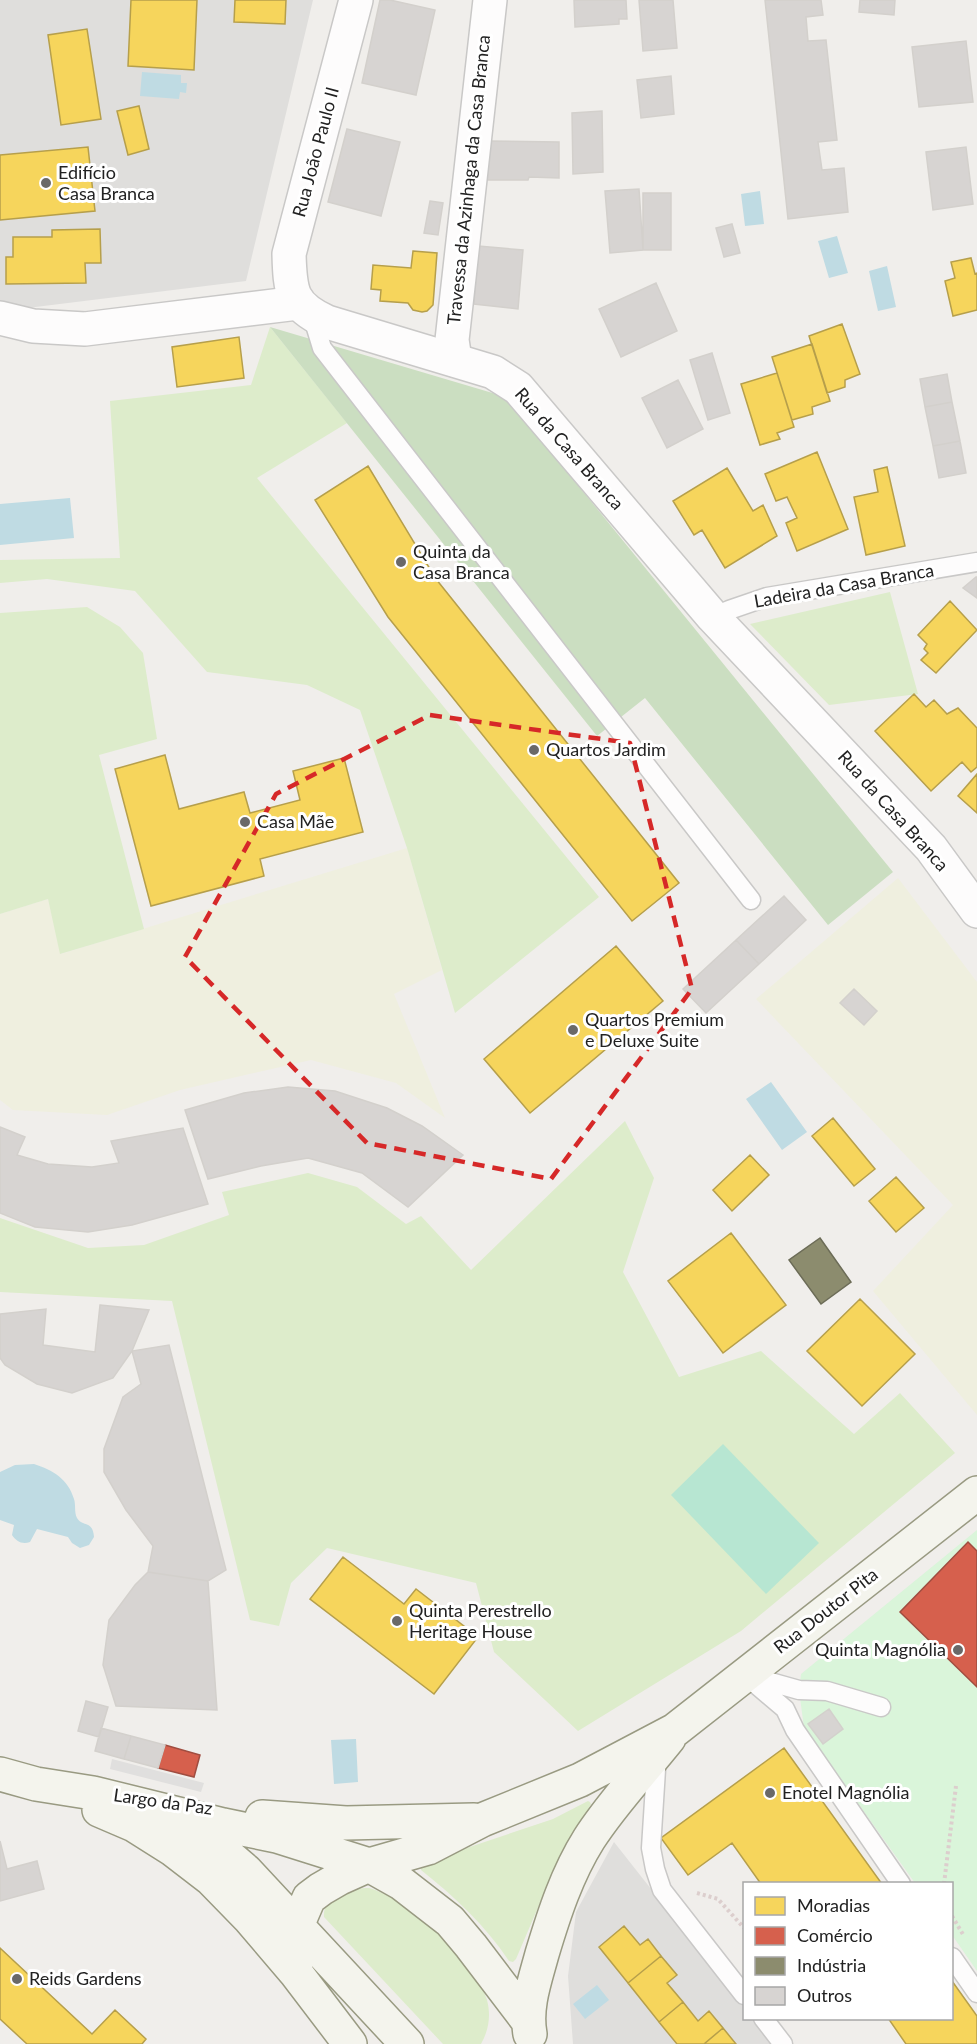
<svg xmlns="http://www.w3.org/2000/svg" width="977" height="2044" font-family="Lato,sans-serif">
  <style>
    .residential { fill: #dfdedc }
    .farmland { fill: #efefdf }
    .grass { fill: #ddeccb }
    .forest { fill: #cbdec1 }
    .park { fill: #daf5da }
    .pitch { fill: #b7e6d2 }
    .parking { fill: #e0dfde }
    .water { fill: #bfdbe3 }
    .homes { fill: #f6d55c; stroke: #b69f4b; stroke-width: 1.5 }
    .shops { fill: #d6604d; stroke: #a04d40; stroke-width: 1.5 }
    .industry { fill: #8c8c6e; stroke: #6c6c57; stroke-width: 1.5 }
    .building { fill: #d7d4d2; stroke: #d3d0cc; stroke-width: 1.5 }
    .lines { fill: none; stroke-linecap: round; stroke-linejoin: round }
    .service-casing { stroke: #c9c8c7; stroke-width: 21 }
    .minor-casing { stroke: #c9c8c7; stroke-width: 36 }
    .tertiary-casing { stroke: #c9c8c7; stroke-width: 36 }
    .secondary-casing { stroke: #999a82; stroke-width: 36 }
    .path { stroke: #dccecd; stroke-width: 4; stroke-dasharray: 3 3; stroke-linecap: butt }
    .service { stroke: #fdfcfc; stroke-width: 18 }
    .minor { stroke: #fdfcfc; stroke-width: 33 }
    .tertiary { stroke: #fdfcfc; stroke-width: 33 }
    .secondary { stroke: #f4f4ed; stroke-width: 33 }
    .marked { fill: none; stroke: #d62828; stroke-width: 4.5; stroke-dasharray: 12 8; stroke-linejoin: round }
    .poi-dot { fill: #6a6968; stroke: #fff; stroke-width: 2 }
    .labels { text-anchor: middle; stroke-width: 6; stroke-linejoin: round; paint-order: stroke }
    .street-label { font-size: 18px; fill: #222; stroke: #fff }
    .poi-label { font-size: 18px; fill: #222; stroke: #fff; text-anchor: start }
  </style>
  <rect width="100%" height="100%" fill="#f0eeeb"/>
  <path class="residential" d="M0,0H313L246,281L3,311L0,309Z
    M614,1842L744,2007V2018L754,2019L774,2044H573L568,1976L576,1912Z"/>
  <path class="farmland" d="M407,848L442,970L394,994L445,1118L396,1083L311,1060L180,1090L107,1115L13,1110L0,1100V914L48,899L61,954Z
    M898,878L977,982V1415L873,1291L953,1205L756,999Z"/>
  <path class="grass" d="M270,327L347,423L257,478L599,897L455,1013L407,848L360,710L307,685L207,672L135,591L47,579L0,583V560L120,558L110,401L251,385Z
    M890,592L918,694L829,705L750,624Z
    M87,607L120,627L143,653L157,739L99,755L144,929L60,954L48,899L0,914V613Z
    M625,1121L654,1178L623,1272L679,1377L761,1351L854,1434L900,1393L955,1453L741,1631L578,1731L494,1652L476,1583L327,1548L291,1583L279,1626L250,1620L172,1301L0,1292V1218L88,1248L144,1245L229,1215L222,1192L308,1173L357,1187L406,1224L421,1216L471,1270Z
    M588,1801L590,1802L591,1804L557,1863L516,1959L513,1962L509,1961C485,1925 455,1897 421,1870V1865L425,1862L553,1819Z
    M369,1888C407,1898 476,1962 487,2000C491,2015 489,2030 481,2044H443L324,1917C322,1896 353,1888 369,1888Z"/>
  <path class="forest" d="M270,327L506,397L893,872L828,925L645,698L597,736Z"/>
  <path class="park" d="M977,1530V1971L952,1935V1884L915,1883L804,1728L799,1690L801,1674Z"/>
  <path class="pitch" d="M723,1444L819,1543L766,1594L671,1495Z"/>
  <path class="parking" d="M112,1759L204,1783L201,1792L110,1769Z"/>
  <path class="water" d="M142,72L181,75V83H187L186,93L180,92L179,99L140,96Z
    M760,191L764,224L745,226L741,194Z
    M837,236L848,273L829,278L818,241Z
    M887,266L896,307L878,311L869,271Z
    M70,498L74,538L0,545V504Z
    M771,1082L807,1132L782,1150L746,1099Z
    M34,1464C53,1470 68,1479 74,1499C76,1505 74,1512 77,1518C82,1527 93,1520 94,1537L89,1545L80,1548L72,1543L68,1537L37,1529L30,1542C22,1545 16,1541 12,1535L14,1525L0,1520V1472L15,1465Z
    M356,1739L358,1782L334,1784L331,1740Z
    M597,1985L609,2000L585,2019L573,2004Z"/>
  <path class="homes" d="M131,0H197L194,70L128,66Z
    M235,0H286L285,24L234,22Z
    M87,29L101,119L61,125L48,35Z
    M139,106L149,149L128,155L117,111Z
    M88,147L95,211L0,220V155Z
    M100,229L101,263H85L86,283L6,284V257H13V237H52V230Z
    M413,251L437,253L433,305L427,311L422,312L413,310L408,303L380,301L381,290L371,289L373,265L411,268Z
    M971,258L975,274L977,273V310L953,316L945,281L955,278L951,262Z
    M842,324L860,374L845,380V387L827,393L809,336Z
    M239,337L244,378L177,387L172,347Z
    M812,344L830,401L812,407L813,414L792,420L772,357Z
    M777,373L794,427L777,433L780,439L760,445L741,384Z
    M817,452L848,529L797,551L786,523L797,518L787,497L776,501L765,474Z
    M368,466L436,579L679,883L632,921L388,617L315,500Z
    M887,467L905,546L866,555L854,497L878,492L874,470Z
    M727,468L753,511L763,505L777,536L725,568L702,530L694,535L673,501Z
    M950,601L977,630L936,673L921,660L928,653L924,649L927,644L918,635Z
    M914,694L926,707L934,700L947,714L958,708L977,728V767L971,772L962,762L931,791L875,731Z
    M165,755L179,809L244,792L250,813L300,800L293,771L344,758L363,832L260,859L264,876L151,906L115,769Z
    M977,774V813L958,796Z
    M616,946L663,1001L530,1113L484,1059Z
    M833,1118L875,1169L854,1186L812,1136Z
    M750,1155L769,1175L732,1211L713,1190Z
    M896,1177L924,1208L896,1232L869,1201Z
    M731,1233L786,1305L723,1353L668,1281Z
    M860,1299L915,1354L862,1406L807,1351Z
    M343,1557L404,1604L416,1589L478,1637L434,1694L310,1599Z
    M784,1748L882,1884H761L732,1843L688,1875L661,1838Z
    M624,1926L640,1945L648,1939L661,1956L628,1983L599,1947Z
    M0,1948L92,2034L115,2010L146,2039L142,2044H27L0,2019Z
    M661,1956L677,1975L667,1983L683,2002L659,2022L628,1983Z
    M952,1981L977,2016V2044H906L888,2018H952Z
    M683,2002L698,2021L709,2011L723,2028L704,2044H677L659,2022Z
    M723,2028L736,2044H704Z"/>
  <path class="shops" d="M968,1542L977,1551V1687L900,1612Z
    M165,1745L200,1755L194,1777L158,1768Z"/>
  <path class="industry" d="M820,1238L851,1282L821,1304L789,1260Z"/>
  <path class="building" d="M380,0H390L435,10L416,95L362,83Z
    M574,0H626L627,19H619V24L575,27Z
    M639,0H673L677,48L643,51Z
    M765,0H821L823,15L806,17L808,41L826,40L837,140L818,142L822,170L844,168L848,212L788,219Z
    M860,0H895L894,15L859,12Z
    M966,41L973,102L919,107L912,47Z
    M671,76L674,114L641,118L637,80Z
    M602,111L603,172L573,174L572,113Z
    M347,129L400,142L381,216L328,202Z
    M489,141L559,142V178L529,177L528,180H486Z
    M966,147L973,204L933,210L926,152Z
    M639,189L643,250L610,253L605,191Z
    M643,193H671V250H643Z
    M430,201L443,203L438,235L424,233Z
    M732,224L740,253L724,257L716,228Z
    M478,246L523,250L518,309L474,304Z
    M656,283L677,331L621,357L599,309Z
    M712,353L730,413L708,420L690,360Z
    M947,374L952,402L925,407L920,379Z
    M678,380L703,429L667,448L642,398Z
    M952,402L960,441L933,446L925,407Z
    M960,441L966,473L939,478L933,446Z
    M976,577H977V598L963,588Z
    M784,896L806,920L759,964L736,940Z
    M736,940L759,964L706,1013L683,989Z
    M854,989L877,1011L864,1025L840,1003Z
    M288,1087L335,1091L387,1108L422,1126L463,1155L408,1207L362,1173L308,1158L261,1166L208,1179L185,1110L244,1093Z
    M0,1127L25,1137L17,1155L48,1164L92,1167L119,1163L111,1141L183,1128L208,1204L132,1225L88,1232L35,1227L0,1213Z
    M100,1305L149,1310L132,1351L113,1378L72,1393L37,1384L5,1365L0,1358V1314L46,1309L43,1345L95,1352Z
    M169,1345L226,1570L208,1581L148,1572L153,1546L126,1510L104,1472V1449L123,1397L141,1384L132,1351Z
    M148,1572L208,1581L217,1710L116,1706L103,1665L109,1620L135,1585Z
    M86,1701L108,1707L99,1737L78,1731Z
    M829,1709L843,1729L823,1744L808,1724Z
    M101,1728L131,1736L124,1759L95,1751Z
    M131,1736L165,1745L158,1768L124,1759Z
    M0,1841L7,1869L37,1861L44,1889L0,1901Z"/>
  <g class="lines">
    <g class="service-casing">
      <path id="service" d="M312,315L322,348L751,900
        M713,617L729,610L767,597L977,562
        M745,1675L785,1709L795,1730L901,1884
        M753,1677L799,1690L827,1691L881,1707
        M657,1754L651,1848L655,1869L662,1890L744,1995
        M952,1957L977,1993
        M763,2018L783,2044"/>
    </g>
    <g class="minor-casing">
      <path id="minor" d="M0,318L33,326L85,329L298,303
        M455,360L452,340L490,0"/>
    </g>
    <g class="tertiary-casing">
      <path id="tertiary" d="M356,0L289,254C290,291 291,306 327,322L493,372L518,388L713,617L931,848L977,911"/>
    </g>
    <g class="secondary-casing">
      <path id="secondary" d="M0,1774L36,1784L93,1793L112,1801
        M93,1793L223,1825L277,1836L369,1865L401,1883L450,1921L471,1946L528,2021
        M99,1810L134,1825L172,1849L211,1879L250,1919L296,1973L350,2044
        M262,1817L346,1823L474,1820
        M179,1830L218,1847L246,1871L407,2044
        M296,1973L294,1941L297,1926L309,1898L321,1889L340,1878L369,1865L428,1848L482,1820L580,1780L675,1730L977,1493
        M530,2034C525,2007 535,1980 542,1954C554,1914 567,1874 589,1839C612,1803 642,1772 669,1738"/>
    </g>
    <path class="path" d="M944,1884L956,1786
      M697,1893L718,1899L744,1928
      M952,1916L964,1936"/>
    <use href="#service" class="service"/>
    <use href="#minor" class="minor"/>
    <use href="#tertiary" class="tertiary"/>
    <use href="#secondary" class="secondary"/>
  </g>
  <path class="marked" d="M430,715L630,743L692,989L551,1179L367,1143L185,957L276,794Z"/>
  <g class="poi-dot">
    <circle cx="46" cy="183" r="6"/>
    <circle cx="401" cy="562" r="6"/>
    <circle cx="534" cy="750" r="6"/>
    <circle cx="245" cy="822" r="6"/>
    <circle cx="573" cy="1030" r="6"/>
    <circle cx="397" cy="1621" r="6"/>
    <circle cx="958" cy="1650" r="6"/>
    <circle cx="770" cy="1793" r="6"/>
    <circle cx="17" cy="1979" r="6"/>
  </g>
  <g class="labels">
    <g class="street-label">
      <text transform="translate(316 152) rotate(-75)" y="6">Rua João Paulo II</text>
      <text transform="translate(469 180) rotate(-84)" y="6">Travessa da Azinhaga da Casa Branca</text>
      <text transform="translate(569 449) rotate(49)" y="6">Rua da Casa Branca</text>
      <text transform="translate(844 586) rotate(-10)" y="6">Ladeira da Casa Branca</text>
      <text transform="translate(893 811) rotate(48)" y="6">Rua da Casa Branca</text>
      <text transform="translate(826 1611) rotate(-38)" y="6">Rua Doutor Pita</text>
      <text transform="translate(163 1802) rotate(8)" y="6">Largo da Paz</text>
    </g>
    <g class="poi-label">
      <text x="58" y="179">Edifício<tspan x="58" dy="21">Casa Branca</tspan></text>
      <text x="413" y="558">Quinta da<tspan x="413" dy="21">Casa Branca</tspan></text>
      <text x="546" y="756">Quartos Jardim</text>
      <text x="257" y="828">Casa Mãe</text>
      <text x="585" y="1026">Quartos Premium<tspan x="585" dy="21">e Deluxe Suite</tspan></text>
      <text x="409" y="1617">Quinta Perestrello<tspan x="409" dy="21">Heritage House</tspan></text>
      <text x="946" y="1656" text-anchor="end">Quinta Magnólia</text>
      <text x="782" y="1799">Enotel Magnólia</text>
      <text x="29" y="1985">Reids Gardens</text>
    </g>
  </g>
  <rect x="743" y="1882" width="210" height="138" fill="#ffffff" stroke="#a7a7a7" stroke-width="1.5"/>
  <rect x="755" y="1897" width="30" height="18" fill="#f6d55c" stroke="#a7a7a7" stroke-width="1.5"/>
  <text x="797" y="1912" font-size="18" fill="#222222">Moradias</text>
  <rect x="755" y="1927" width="30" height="18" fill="#d6604d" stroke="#a7a7a7" stroke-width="1.5"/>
  <text x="797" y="1942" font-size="18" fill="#222222">Comércio</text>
  <rect x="755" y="1957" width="30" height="18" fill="#8c8c6e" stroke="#a7a7a7" stroke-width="1.5"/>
  <text x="797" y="1972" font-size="18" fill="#222222">Indústria</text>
  <rect x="755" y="1987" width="30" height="18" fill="#d7d4d2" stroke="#a7a7a7" stroke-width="1.5"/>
  <text x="797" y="2002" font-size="18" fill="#222222">Outros</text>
</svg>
